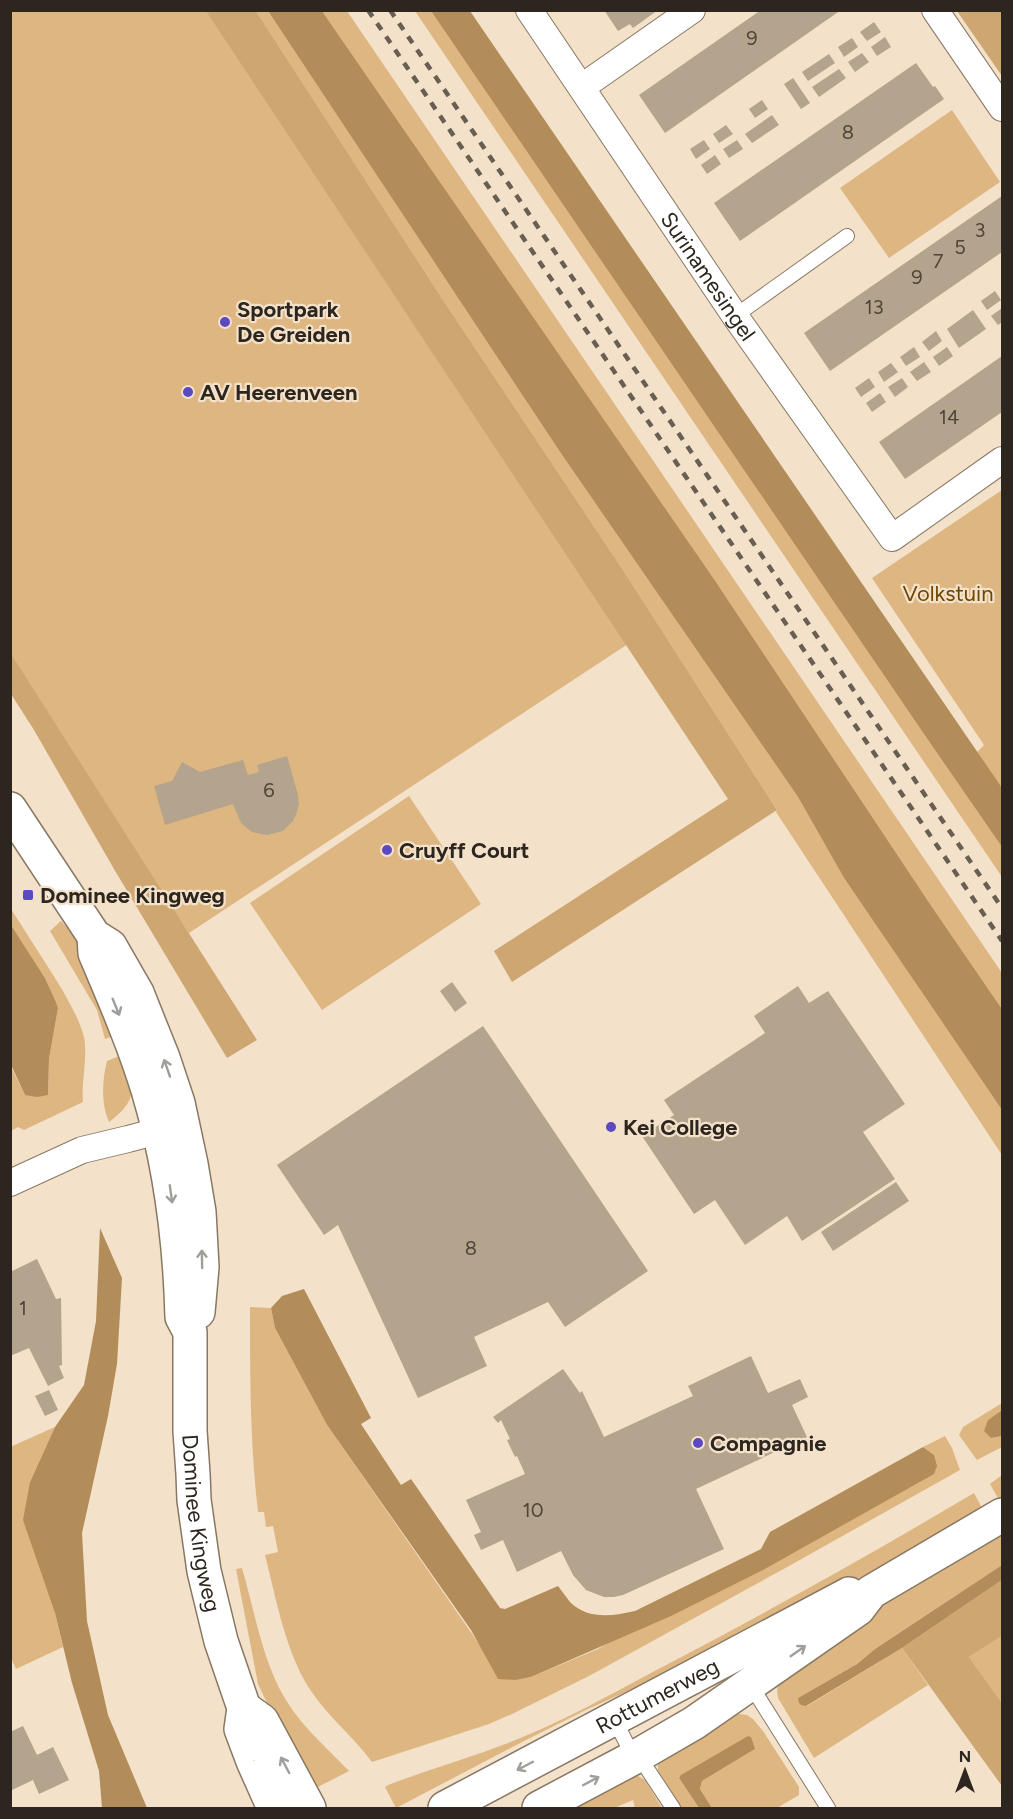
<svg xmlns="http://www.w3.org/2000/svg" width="1013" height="1819" font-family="Figtree,sans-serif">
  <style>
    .green { fill: #deb682 }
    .forest { fill: #cda672 }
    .water { fill: #b38d59 }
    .building { fill: #b4a38d }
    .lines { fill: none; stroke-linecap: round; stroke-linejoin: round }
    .lane-casing { stroke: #887863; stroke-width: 16 }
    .street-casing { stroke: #887863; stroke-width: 28 }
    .secondary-casing { stroke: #887863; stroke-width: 36 }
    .lane { stroke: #fff; stroke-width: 14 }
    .street { stroke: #fff; stroke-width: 26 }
    .secondary { stroke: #fff; stroke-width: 33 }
    .rail { stroke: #685e52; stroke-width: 4.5; stroke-dasharray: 8 8; stroke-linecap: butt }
    .oneway { stroke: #a09d9a }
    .poi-dot { fill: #5a49c1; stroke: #f3e1ca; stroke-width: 2 }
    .labels { text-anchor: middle; stroke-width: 4.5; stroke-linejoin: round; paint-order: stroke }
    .number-label { font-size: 20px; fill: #4f453a }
    .street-label { font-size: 22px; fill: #2d261e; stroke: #f3e1ca }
    .poi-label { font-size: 22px; font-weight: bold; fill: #2d261e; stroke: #f3e1ca; text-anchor: start }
    .park-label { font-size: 22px; fill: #6d4702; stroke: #f3e1ca }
  </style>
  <rect width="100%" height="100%" fill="#f3e1ca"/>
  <path class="green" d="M10,11H235L643,634L189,933L11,669Z
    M256,11H268L560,452L798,797L844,878L1002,1110V1155L776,812L777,810L625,573L445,303Z
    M322,11H347L1002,973V1009L932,907L714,579Z
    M415,11H431L928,740L1002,847V877Z
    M952,110L1000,182L889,258L840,188Z
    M1002,490V790L977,752L984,745L872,578Z
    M409,796L481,904L322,1010L250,903Z
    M11,909C28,936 46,963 63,991C71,1006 80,1021 84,1037C88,1059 81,1081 83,1102L24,1130L18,1127L11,1131L10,1065L25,1095H48L49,1059L58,1008L56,1002L45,978L11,925Z
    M61,921L78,940L119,1034L105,1039L97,1010L50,931Z
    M127,1053C132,1088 140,1099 109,1122C101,1104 102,1081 107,1061Z
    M250,1307L271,1308L275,1328L327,1425L479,1644L516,1680L531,1677L598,1649L934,1455L923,1447L945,1436L952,1448L960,1470L789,1566L589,1676L512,1714L489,1724L372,1762C353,1736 326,1715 309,1688C285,1650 276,1598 265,1555L278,1552L273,1526L266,1527L264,1512H258C250,1444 250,1376 250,1307Z
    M1002,1403V1410L988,1420L991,1438L1002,1436V1447L977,1460L959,1435L963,1427Z
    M55,1427L30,1482L55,1613L63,1647L16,1669L10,1656V1447Z
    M1002,1475V1498L999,1500L990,1484Z
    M974,1493L983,1510L885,1565L813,1602L705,1656L588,1709L526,1740L396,1808L385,1787L388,1785C435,1767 484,1754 530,1734C577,1714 622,1688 668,1664C771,1610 873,1553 974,1493Z
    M1002,1530V1565L875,1649L857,1664L798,1698L807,1706L902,1648L928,1685L814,1758L778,1698L777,1690L779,1682L873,1608Z
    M242,1568C254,1609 262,1658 283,1695C299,1724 326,1747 349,1771L312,1790L280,1730L258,1684L236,1569Z
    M1002,1636V1703L969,1657Z
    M732,1713L747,1715L753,1719L763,1731L799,1787V1795L777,1808H712L700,1789L702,1781L755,1749L679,1778L699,1808H681L658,1771V1762Z
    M629,1771L645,1780L662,1808H635L633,1800L614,1808H560Z"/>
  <path class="forest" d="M206,11H256L445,303L625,573L777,810L512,982L494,951L728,799Z
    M957,11H1002V76Z
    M11,654L257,1040L227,1058L114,869L34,730L11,694Z
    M1002,1580V1636L969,1657L1002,1703V1786L902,1648Z"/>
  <path class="water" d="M268,11H322L714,579L932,907L1002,1009V1110L844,878L798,797L560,452Z
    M431,11H470L1000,785L1002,789V847L928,740Z
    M11,925L45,978L56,1002L58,1008L49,1059L48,1095L37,1097L25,1095L11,1065Z
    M100,1228L122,1278L117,1364L108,1416L82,1533L87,1621L108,1715L147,1808H102L99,1771L72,1683L55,1613L23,1520L30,1482L55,1427L84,1385L96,1321Z
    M304,1289L371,1418L361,1424L401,1485L411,1479L500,1608L505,1609L558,1586C562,1591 566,1597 570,1602C588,1620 613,1616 635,1611L761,1549L770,1532L923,1447L934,1455L937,1466L934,1474L763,1570L671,1616L531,1677L516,1680L498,1679L471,1630L327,1425L275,1328L271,1308L282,1296Z
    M1002,1410V1436L991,1438L984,1431L988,1420Z
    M1002,1565V1580L902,1648L806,1706L801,1705L799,1703L798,1698L857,1664L875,1649Z
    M748,1736L751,1737L755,1749L702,1781L700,1789L712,1808H699L679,1778L681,1775Z"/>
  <path class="building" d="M604,10H658L633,28L630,24L618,31Z
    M761,10H841L665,133L639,95Z
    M874,22L881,32L867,41L860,32Z
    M885,37L891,47L877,56L871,47Z
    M852,38L858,47L844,57L838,47Z
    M862,53L869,62L855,72L848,62Z
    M829,54L835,63L808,81L802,72Z
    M916,63L933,87L935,86L944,99L740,241L714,203Z
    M839,69L846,78L819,97L812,87Z
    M793,78L810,103L801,109L784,84Z
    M762,100L768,109L755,118L749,109Z
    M772,115L779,125L752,143L745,134Z
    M726,125L733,134L719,143L713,134Z
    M704,140L710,149L696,159L690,149Z
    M737,140L743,149L729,158L723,149Z
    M715,155L721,164L707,174L701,165Z
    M1002,196V252L830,371L804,333Z
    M995,291L1001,300L987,310L981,301Z
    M1002,308V322L998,325L991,316Z
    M973,310L986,329L959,348L947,329Z
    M936,331L942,341L929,351L922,342Z
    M914,347L920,357L906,366L900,357Z
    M947,347L953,356L939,366L933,357Z
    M1002,356V412L905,479L879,442Z
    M924,362L931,372L917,381L910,372Z
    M891,363L898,372L884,382L878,372Z
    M869,378L875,387L861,397L855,388Z
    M902,378L908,387L895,397L888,387Z
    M880,393L886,402L872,412L866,403Z
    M287,756L298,795L299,804L297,812L293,821L283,831L267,835L252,832L241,823L233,804L165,825L154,786L172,781L182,762L200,772L243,760L248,775L259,772L257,765Z
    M452,982L467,1003L455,1012L440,991Z
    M798,986L809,1003L828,991L905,1104L863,1132L895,1179L802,1241L787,1216L745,1245L715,1200L694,1214L642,1136L674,1115L664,1100L765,1033L754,1016Z
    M483,1026L648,1271L565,1327L548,1302L474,1337L487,1366L418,1398L338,1225L324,1235L277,1165Z
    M896,1182L909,1201L833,1251L821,1232Z
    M37,1259L56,1299L61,1298L62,1365L59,1366L64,1378L48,1386L29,1348L10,1356V1272Z
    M751,1356L768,1393L800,1379L808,1397L792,1405L807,1437L696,1489L724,1549L623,1595L614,1597H604L586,1590L573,1575L561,1551L517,1572L503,1540L481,1550L474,1535L481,1532L466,1500L525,1474L517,1456L515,1457L507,1440L510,1439L501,1420L498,1423L493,1417L563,1369L580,1393L582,1391L604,1437L693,1396L688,1386Z
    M49,1390L58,1410L45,1416L35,1396Z
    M23,1726L37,1755L53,1747L69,1780L39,1794L33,1780L10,1791V1732Z"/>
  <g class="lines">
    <g class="lane-casing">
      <path id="lane" d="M735,316L847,236
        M750,1684L828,1808
        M614,1719L629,1748L644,1764L673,1808"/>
    </g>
    <g class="street-casing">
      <g id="street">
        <path id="s1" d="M529,10L735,316L892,538L1002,460"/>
        <path d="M935,10L1002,108"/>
        <path d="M582,87L692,10"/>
        <path d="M10,1183L82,1150L128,1139L177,1126"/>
      </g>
    </g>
    <g class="secondary-casing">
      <g id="secondary">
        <path d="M10,809L94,936L110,946L137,993L163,1058L178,1103L191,1164L199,1212L202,1267L198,1312"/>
        <path id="s2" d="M94,936L95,953C114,998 134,1044 148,1090C170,1163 180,1241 182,1317L190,1332V1431L193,1474L194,1500L204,1571L221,1641L244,1708L241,1729L253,1761L274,1808"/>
        <path d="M244,1708L262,1721L309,1808"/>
        <path id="s3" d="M445,1808L849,1594"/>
        <path d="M539,1808L637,1756L694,1723L858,1609L871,1592L1002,1515"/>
      </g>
    </g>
    <use href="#lane" class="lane"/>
    <use href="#street" class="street"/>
    <use href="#secondary" class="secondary"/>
    <path class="rail" d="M368,10L1002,941
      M390,10L1002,908"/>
  </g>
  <defs><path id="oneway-shaft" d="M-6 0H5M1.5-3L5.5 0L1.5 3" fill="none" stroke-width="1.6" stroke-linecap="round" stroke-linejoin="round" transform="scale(1.5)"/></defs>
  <g class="oneway">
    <use href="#oneway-shaft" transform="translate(116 1007) rotate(68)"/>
    <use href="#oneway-shaft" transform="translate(167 1068) rotate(-109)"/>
    <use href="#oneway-shaft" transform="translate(171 1194) rotate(82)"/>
    <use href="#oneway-shaft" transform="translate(202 1259) rotate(-91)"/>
    <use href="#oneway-shaft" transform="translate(798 1651) rotate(-35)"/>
    <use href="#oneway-shaft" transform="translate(285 1765) rotate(-118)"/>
    <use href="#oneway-shaft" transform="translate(525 1766) rotate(152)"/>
    <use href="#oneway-shaft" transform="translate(591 1781) rotate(-28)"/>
  </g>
  <g class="poi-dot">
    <circle cx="225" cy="322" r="6"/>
    <circle cx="188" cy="392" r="6"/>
    <circle cx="387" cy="850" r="6"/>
    <rect x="22" y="889" width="12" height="12" rx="3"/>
    <circle cx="611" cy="1127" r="6"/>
    <circle cx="698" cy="1443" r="6"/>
  </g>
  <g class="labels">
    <g class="number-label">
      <text x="752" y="45">9</text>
      <text x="848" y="139">8</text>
      <text x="980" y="237">3</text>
      <text x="960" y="254">5</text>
      <text x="938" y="268">7</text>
      <text x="917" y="284">9</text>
      <text x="874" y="314">13</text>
      <text x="949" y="424">14</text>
      <text x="269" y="797">6</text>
      <text x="471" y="1255">8</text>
      <text x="23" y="1315">1</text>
      <text x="533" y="1517">10</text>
    </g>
    <g class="street-label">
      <text dy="8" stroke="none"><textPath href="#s1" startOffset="321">Surinamesingel</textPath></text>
      <text dy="8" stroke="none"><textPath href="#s2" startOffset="603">Dominee Kingweg</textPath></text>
      <text dy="8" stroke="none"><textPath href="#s3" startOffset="240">Rottumerweg</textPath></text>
    </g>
    <g class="poi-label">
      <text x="237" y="317">Sportpark<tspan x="237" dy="25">De Greiden</tspan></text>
      <text x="200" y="400">AV Heerenveen</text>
      <text x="399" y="858">Cruyff Court</text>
      <text x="40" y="903">Dominee Kingweg</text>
      <text x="623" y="1135">Kei College</text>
      <text x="710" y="1451">Compagnie</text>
    </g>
    <g class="park-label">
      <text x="948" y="601">Volkstuin</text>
    </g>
  </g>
  <rect width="1013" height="1819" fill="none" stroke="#2d261e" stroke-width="24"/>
  <g transform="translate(965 1771)" stroke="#f3e1ca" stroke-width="4.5" paint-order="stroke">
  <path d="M0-4.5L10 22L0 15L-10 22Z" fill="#2d261e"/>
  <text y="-9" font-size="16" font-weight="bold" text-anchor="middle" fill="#2d261e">N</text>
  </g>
</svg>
